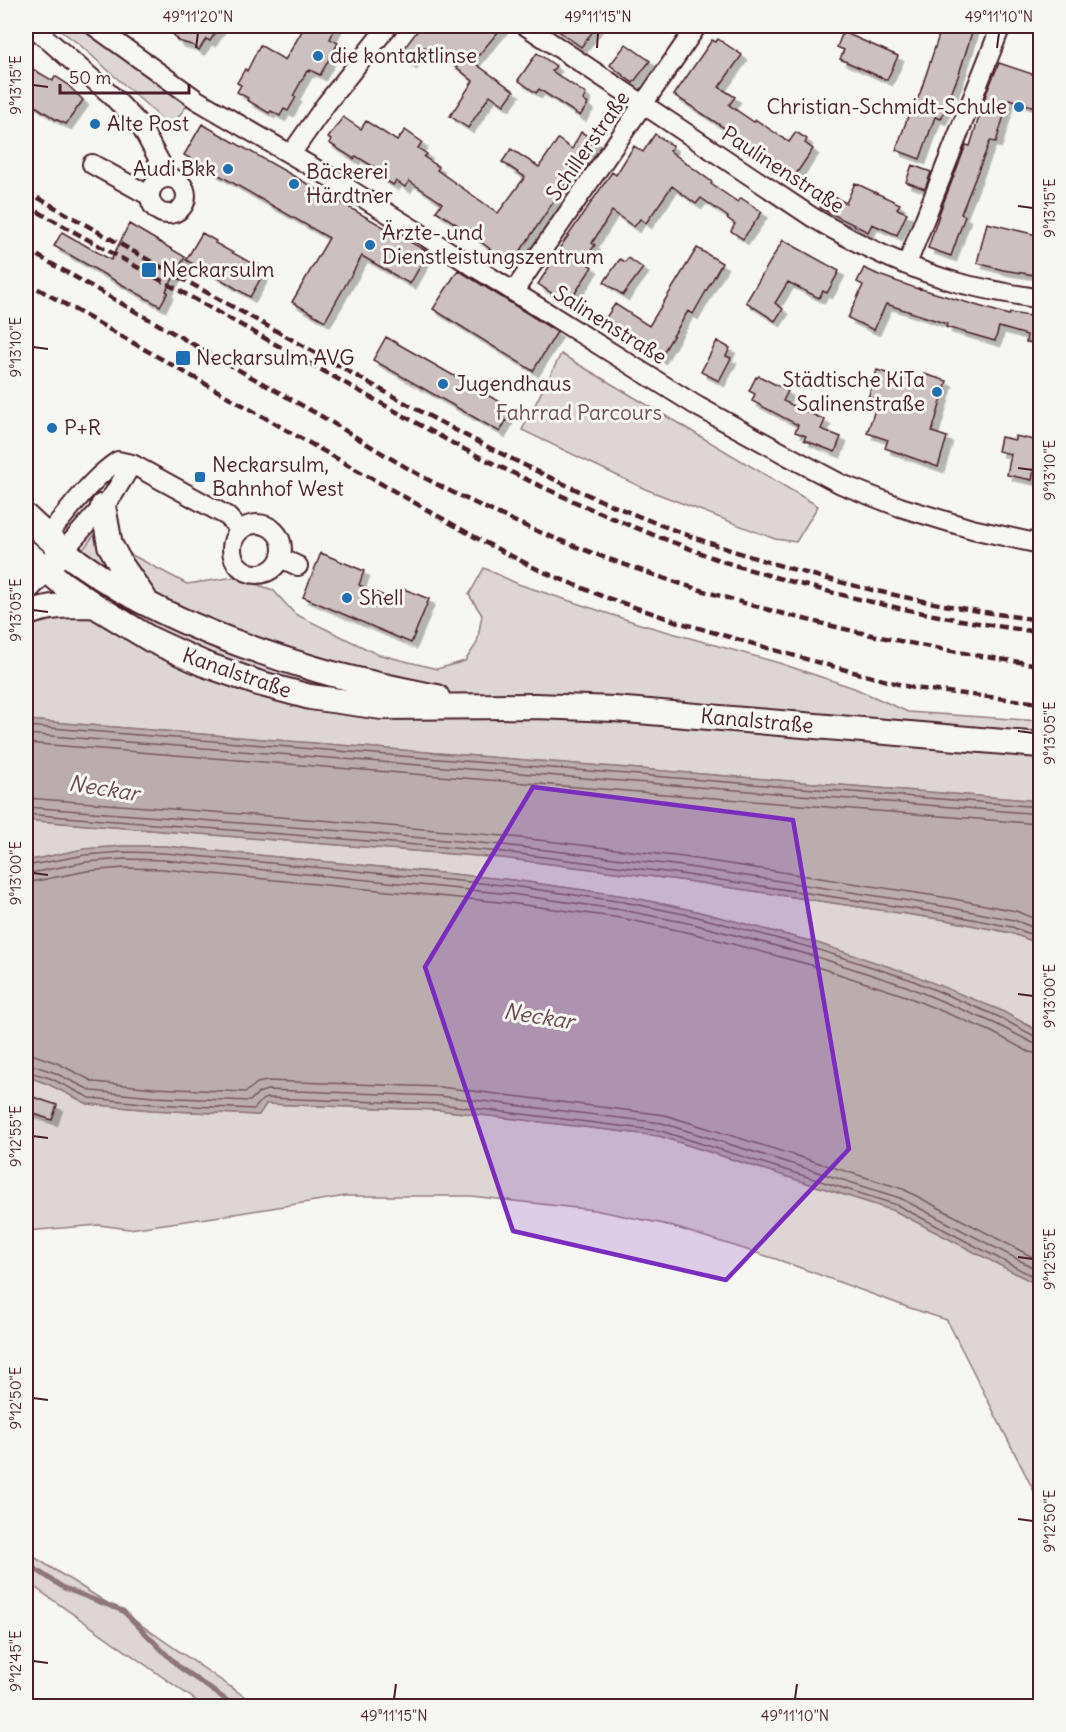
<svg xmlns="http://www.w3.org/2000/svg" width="1066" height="1732" font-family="Delius,sans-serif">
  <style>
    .green { fill: #ddd6d5; stroke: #947a80; stroke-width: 1.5 }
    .water { fill: #bbadae; stroke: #8e747a; stroke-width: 1.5 }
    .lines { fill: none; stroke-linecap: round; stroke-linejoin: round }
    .shore { stroke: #77585f; stroke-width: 1.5 }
    .stream { stroke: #8e747a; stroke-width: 5 }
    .building { fill: #ccc1c0; stroke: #4a1f2b; stroke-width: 1.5; filter: url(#shadow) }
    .minor-casing { stroke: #4a1f2b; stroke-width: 22 }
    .secondary-casing { stroke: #4a1f2b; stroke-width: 28 }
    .minor { stroke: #f6f6f2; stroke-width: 18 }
    .secondary { stroke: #f6f6f2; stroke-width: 24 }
    .rail { stroke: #4a1f2b; stroke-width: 4.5; stroke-dasharray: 9 4.5; stroke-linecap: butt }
    .marked { fill: #7b2cbf; fill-opacity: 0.2; stroke: #7b2cbf; stroke-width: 4.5; stroke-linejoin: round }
    .ticks { fill: none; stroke: #4a1f2b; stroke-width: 2 }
    .poi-dot { fill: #1f6fb2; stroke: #f6f6f2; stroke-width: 2 }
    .labels { text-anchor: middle; stroke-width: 6; stroke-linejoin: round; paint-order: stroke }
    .poi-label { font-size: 21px; fill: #4a1f2b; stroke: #f6f6f2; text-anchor: start }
    .street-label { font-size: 21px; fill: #4a1f2b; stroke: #f6f6f2 }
    .park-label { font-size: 21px; fill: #6f4d56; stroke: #f6f6f2 }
    .water-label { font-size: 22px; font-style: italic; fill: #6c4a52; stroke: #f6f6f2 }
    .neatline { fill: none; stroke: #4a1f2b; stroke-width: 2 }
    .ticks-label { font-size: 15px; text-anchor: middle; fill: #4a1f2b }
  </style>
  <defs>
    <filter id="shadow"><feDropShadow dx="5.5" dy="5.5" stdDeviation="0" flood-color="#0004"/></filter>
  </defs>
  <rect width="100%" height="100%" fill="#f6f6f2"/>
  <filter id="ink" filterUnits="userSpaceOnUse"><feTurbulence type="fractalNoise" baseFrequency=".0167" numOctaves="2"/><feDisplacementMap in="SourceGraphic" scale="12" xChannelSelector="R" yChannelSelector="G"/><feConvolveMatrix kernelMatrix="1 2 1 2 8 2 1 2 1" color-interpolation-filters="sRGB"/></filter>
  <g filter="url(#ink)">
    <path class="green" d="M55,26H79L188,104L172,126L161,118L80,45Z
      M561,354L818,506L796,542L775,539L645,489L522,430Z
      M94,535L187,584L235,577L273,590L295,614L377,654L437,669L465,661L477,643L482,615L469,595L484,568L518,584L640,624L779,663L854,688L908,712L1040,721V801L26,720V624Z
      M26,820L502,858L680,880L946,920L1011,933L1040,944V1032L1000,1010L817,943L696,911L625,896L513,880L164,846H123L84,849L26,861Z
      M26,1076L48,1084L88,1104L152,1110L258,1115L266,1104L439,1110L659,1136L895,1211L1040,1286V1503L947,1320L907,1307L779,1260L664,1224L594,1210L471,1196H346L228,1215L129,1229L99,1225L26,1231Z
      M26,1552L128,1616L258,1706H204L26,1581Z"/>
    <path class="water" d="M26,720L1040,801V944L1011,933L946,920L680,880L502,858L26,820Z
      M123,846H164L513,880L625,896L696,911L817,943L911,974L1000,1010L1040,1032V1286L895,1211L659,1136L439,1110L266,1104L259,1115L152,1110L88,1104L48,1084L26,1076V861L84,849Z"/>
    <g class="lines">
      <path class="shore" d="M26,726L1040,807
        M26,734L1040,814
        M26,743L1040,824
        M26,798L320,820L504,836L683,857L949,898L1016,911L1040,921
        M26,807L319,829L503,845L682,866L948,907L1014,920L1040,930
        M26,814L319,837L503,852L681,874L947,914L1012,927L1040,938
        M26,866L85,855L123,852L164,853L512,886L624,902L694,916L816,949L909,979L997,1016L1036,1037H1040
        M26,874L86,862L124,859L164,860L511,894L622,910L693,924L814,956L906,986L994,1023L1033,1043L1040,1045
        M26,883L87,871L124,868L163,869L510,903L621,918L691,933L811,965L903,995L990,1031L1029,1052L1040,1054
        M26,1054L34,1055L57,1063L94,1082L154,1088L246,1092L257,1083L267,1081L440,1087L665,1115L903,1189L1040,1261
        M26,1063L53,1072L92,1091L153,1097L250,1101L258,1093L267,1090L440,1096L662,1123L900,1198L1040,1271
        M26,1071L50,1078L90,1098L153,1104L254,1109L262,1100L267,1098L439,1104L661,1131L897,1205L1040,1280"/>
      <path class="stream" d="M26,1563L64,1588L123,1611L179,1667L235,1706"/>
    </g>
    <path class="building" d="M167,26H220L210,41L206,39L199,50L192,45L178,41Z
      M305,26H336L330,39L338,43L320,75L310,70L309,72L307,71L293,96L296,97L288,111L284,109L280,116L271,111L269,113L247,100L248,98L237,92L241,85L237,83L245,69L247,71L260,45L285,60Z
      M421,26H503L473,62L514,91L504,105L490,95L468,128L450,116L473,81L434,49L431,52L425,47L411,64L399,55Z
      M552,26H597L581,47Z
      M942,26H974L959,74L941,119L935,117L920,159L896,150L911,108L914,109L920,93Z
      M843,32L898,56L887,80L840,59L844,50L837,47Z
      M718,39L742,55L719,87L735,97L729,105L754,122L756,120L789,142L796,132L807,139L805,143L813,149L794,177L778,165L779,164L674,95L712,40L716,42Z
      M626,44L650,61L633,83L610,65Z
      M537,53L556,66L552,71L586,94L583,100L588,104L580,116L539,89L536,93L518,80Z
      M999,63L1041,77V109L1009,99L996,142L990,141L961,214L965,216L951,256L928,248L941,209L966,145L970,146L986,94Z
      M26,65L53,81L55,76L66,83L83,100L66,124L55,119L26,100Z
      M343,117L361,129L366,121L397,141L405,130L422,142L418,148L427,154L424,157L439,167L437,170L498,213L525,177L502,162L511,149L539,167L558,139L572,149L581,132L595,140L509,268L487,253L490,249L461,227L436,211L442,203L409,181L405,187L396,181L393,185L376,174L379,170L356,156L354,159L329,143L331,140L328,138Z
      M202,124L428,252L410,284L362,256L325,321L292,302L329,238L184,155Z
      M655,134L673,146L670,151L712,182L711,184L738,202L741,198L762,212L743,239L731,231L735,224L727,218L728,217L701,198L696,204L672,186L646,223L640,219L634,227L612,211L592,243L595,245L584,261L592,267L568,304L538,284L560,250L559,249L612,172L616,175L634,146L643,152Z
      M912,165L931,172L925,189L906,182Z
      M855,183L900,204L897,209L907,213L897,235L872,224L868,232L820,208L827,193L846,203Z
      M987,223L1041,236V276L1003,270L977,263Z
      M129,224L185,257L166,291L168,292L160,306L54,246L62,232L111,260Z
      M202,233L216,241L215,243L251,263L252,261L266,269L250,297L201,267L200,268L186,260Z
      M783,240L839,271L827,293L823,291L819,298L788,282L775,303L783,309L775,321L746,302Z
      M697,248L722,263L693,314L688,311L660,358L616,331L618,327L605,319L615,304L649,326Z
      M628,258L643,268L623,295L604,282L620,259L625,262Z
      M864,268L879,275L918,289V288L1009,315L1010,313L1030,316L1031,309L1041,310V344L1026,342L1027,335L999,327L995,341L946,327L947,324L886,304L874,330L848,318L863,285L857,282Z
      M458,270L557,332L533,371L433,309Z
      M386,337L512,409L500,432L373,360Z
      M717,341L730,348L726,356L731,358L719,381L701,372Z
      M877,370L920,384L924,374L947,381L932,432L947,437L938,467L885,448L888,440L867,433L879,398H868Z
      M759,376L788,391L783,401L825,420L821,429L841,437L835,452L804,440L806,436L795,432L798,425L752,401L755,394L749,391L756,377L757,378Z
      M1015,436L1039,441L1032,480L1007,475L1011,454L998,451L1001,437L1015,440Z
      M321,553L364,571L359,585L398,602L404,589L429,599L411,643L303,597Z
      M33,1097L57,1105L52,1120L28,1112Z"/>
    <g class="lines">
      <g class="minor-casing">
        <path id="minor" d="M32,26L111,95L140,125L160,162L164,178
          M94,26L197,100L333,179L697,406L792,458L841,484L900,507L972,529L1040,544
          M526,26L812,217C857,244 909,269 959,283C986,290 1013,294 1040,299
          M291,154L326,104L388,26
          M92,164L150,196
          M150 196a18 18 0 1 1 36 0a18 18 0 1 1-36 0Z
          M907,264L1001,26
          M514,291L697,26
          M232 549a25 25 0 1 1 50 0a25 25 0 1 1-50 0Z
          M46,536C70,511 89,480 118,461L132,464L227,516L240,530
          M63,551L113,495L132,464
          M281,558L298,566"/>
      </g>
      <g class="secondary-casing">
        <path id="secondary" d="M103,506L110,545L121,565L144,598
          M26,517C44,534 61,550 81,564C147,611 235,645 312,668C353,681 395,688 437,697
          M26,552L63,584L94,605L150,639L204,664L258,683L310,697L382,707L536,706L614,709L1040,745
          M26,589L55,559
          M26,614C48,605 70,605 94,605"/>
      </g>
      <use href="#minor" class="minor"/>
      <use href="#secondary" class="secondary"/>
      <path class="rail" d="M26,191C123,246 220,300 318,354C418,411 519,467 626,511C758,566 899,602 1040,620
        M26,205L456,445C528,481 600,515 675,543C694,550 712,558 731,564C831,595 936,619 1040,632
        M26,249C124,305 222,361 321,416C353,435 384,455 416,473C448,491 483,507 516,522C683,594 861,640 1040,665
        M26,282L482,541L541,571L602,596L678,622L809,660L913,688L1040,703"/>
    </g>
  </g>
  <path class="marked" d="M533,787L793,820L849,1149L726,1280L513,1231L425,967Z"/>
  <path class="ticks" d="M196,48L198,33M597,48L598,33M997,48L999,33M33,85L48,87M1018,206L1033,208M33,347L48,349M1018,468L1033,470M33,610L48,612M1018,731L1033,733M33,873L48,875M1018,994L1033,996M33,1136L48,1138M1018,1257L1033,1259M33,1398L48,1400M1018,1519L1033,1521M33,1661L48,1663M394,1699L396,1684M795,1699L797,1684"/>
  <g class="poi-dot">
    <circle cx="318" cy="56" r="6"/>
    <circle cx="1019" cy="107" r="6"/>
    <circle cx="95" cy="124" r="6"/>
    <circle cx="228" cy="169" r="6"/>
    <circle cx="294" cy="184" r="6"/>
    <circle cx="370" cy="245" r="6"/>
    <rect x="141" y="262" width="16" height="16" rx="3"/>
    <rect x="175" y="350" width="16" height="16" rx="3"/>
    <circle cx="443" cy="384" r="6"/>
    <circle cx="937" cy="392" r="6"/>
    <circle cx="52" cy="428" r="6"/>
    <rect x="194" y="471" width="12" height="12" rx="3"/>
    <circle cx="347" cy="598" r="6"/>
  </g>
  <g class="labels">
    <g class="poi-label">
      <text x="330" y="63">die kontaktlinse</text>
      <text x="1007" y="114" text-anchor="end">Christian-Schmidt-Schule</text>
      <text x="107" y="131">Alte Post</text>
      <text x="216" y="176" text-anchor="end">Audi Bkk</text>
      <text x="306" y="179">Bäckerei<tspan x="306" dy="24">Härdtner</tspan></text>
      <text x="382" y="240">Ärzte- und<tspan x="382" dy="24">Dienstleistungszentrum</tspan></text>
      <text x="162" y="277">Neckarsulm</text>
      <text x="196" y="365">Neckarsulm AVG</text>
      <text x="925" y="387" text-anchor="end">Städtische KiTa<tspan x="925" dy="24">Salinenstraße</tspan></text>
      <text x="455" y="391">Jugendhaus</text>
      <text x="64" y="435">P+R</text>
      <text x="212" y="472">Neckarsulm,<tspan x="212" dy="24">Bahnhof West</tspan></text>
      <text x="359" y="605">Shell</text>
    </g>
    <g class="street-label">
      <text transform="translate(588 146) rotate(-55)" y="7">Schillerstraße</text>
      <text transform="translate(783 170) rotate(33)" y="7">Paulinenstraße</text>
      <text transform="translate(610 325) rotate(32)" y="7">Salinenstraße</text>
      <text transform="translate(237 673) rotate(19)" y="7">Kanalstraße</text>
      <text transform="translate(757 721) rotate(5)" y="7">Kanalstraße</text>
    </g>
    <g class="park-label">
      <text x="579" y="420">Fahrrad Parcours</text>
    </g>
    <g class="water-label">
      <text transform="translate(104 788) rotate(9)" y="8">Neckar</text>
      <text transform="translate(539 1016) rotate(9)" y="8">Neckar</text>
    </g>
  </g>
  <rect width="1066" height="1732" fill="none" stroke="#f6f6f2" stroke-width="66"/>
  <path d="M60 84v9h129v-9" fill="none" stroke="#4a1f2b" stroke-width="3"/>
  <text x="69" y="84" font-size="18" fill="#4a1f2b" stroke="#f6f6f2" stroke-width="4.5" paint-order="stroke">50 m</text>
  <rect x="33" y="33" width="1000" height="1666" class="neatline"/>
  <g class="ticks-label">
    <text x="198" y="22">49°11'20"N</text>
    <text x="598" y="22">49°11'15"N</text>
    <text x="999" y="22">49°11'10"N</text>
    <text transform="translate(16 85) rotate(-90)" y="5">9°13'15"E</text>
    <text transform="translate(1050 208) rotate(-90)" y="5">9°13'15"E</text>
    <text transform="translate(16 347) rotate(-90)" y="5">9°13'10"E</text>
    <text transform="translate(1050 470) rotate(-90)" y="5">9°13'10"E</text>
    <text transform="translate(16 610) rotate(-90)" y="5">9°13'05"E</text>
    <text transform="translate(1050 733) rotate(-90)" y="5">9°13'05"E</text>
    <text transform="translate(16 873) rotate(-90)" y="5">9°13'00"E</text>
    <text transform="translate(1050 996) rotate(-90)" y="5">9°13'00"E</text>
    <text transform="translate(16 1136) rotate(-90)" y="5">9°12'55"E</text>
    <text transform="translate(1050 1259) rotate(-90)" y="5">9°12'55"E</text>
    <text transform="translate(16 1398) rotate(-90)" y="5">9°12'50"E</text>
    <text transform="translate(1050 1521) rotate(-90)" y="5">9°12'50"E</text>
    <text transform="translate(16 1661) rotate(-90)" y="5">9°12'45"E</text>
    <text x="394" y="1721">49°11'15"N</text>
    <text x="795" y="1721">49°11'10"N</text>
  </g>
</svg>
